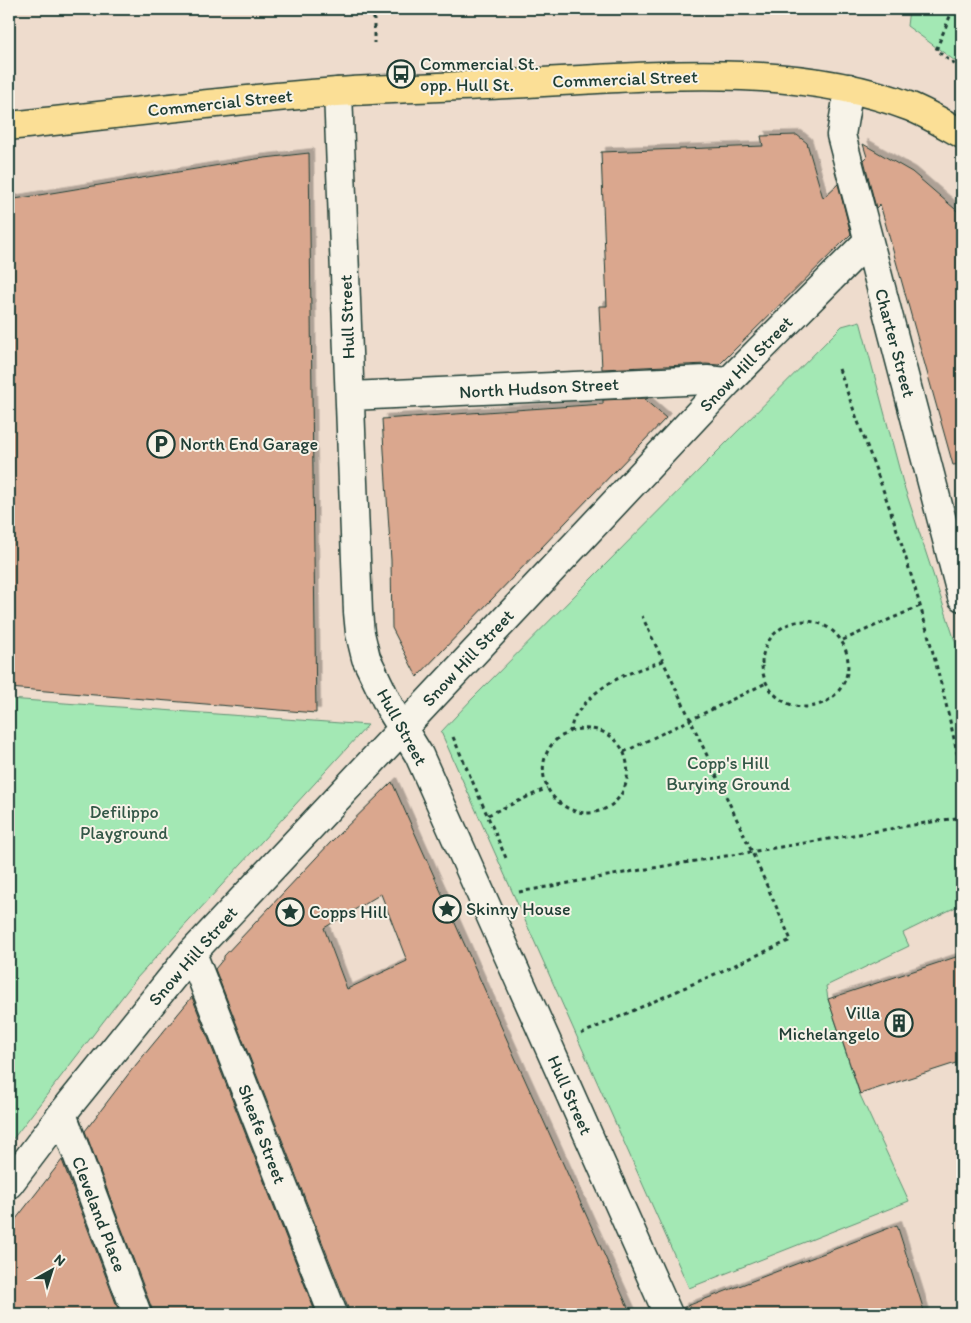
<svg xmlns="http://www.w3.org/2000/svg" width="971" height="1323" font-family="Itim,sans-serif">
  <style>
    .green { fill: #a3e8b4; stroke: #619274 }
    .building { fill: #daa78e; stroke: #1f3d34; fill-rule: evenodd; filter: url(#shadow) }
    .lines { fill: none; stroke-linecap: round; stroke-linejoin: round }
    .minor-casing { stroke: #1f3d34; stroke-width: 31 }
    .major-casing { stroke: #1f3d34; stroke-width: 31 }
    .path { stroke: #1f3d34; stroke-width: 3; stroke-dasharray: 4 4; stroke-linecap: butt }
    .minor { stroke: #f7f3e8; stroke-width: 28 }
    .major { stroke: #fbdf96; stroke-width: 28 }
    .labels { text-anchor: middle; stroke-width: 4; stroke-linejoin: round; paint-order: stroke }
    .poi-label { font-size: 18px; fill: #1f3d34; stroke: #f7f3e8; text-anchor: start }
    .street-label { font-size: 18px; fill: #1f3d34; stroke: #f7f3e8 }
    .park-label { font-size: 18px; fill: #335747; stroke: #f7f3e8 }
  </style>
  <defs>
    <filter id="shadow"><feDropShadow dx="4.5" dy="-4.5" stdDeviation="0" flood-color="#0004"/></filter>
  </defs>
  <rect width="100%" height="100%" fill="#eedccd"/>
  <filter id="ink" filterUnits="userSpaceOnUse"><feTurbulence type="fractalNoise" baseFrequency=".02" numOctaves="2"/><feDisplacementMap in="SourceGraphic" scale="10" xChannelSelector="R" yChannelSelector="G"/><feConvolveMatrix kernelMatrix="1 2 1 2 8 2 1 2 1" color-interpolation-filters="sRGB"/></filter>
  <g filter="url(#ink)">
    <path class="green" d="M909,9H962V66L907,26Z
      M860,321L903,483L956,644L962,668V904L903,933L909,946L826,986L828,999L860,1095L909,1201L689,1288L441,732L472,699L842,326Z
      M9,699L368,725L136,979L9,1144Z"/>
    <path class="building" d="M797,135L807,143L823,198L838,184L851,234L719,365L706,364L602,369L599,306H607L601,152L763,146L761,136Z
      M863,144L912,172L962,215V464L953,465L880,204L876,208L864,160L867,157Z
      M309,153L316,713L9,688V200L256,159Z
      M648,398L645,400L666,418L417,677L392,628L391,560L382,419L603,404V400Z
      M392,782L517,1062L631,1314H348V1308L215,969L224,958V956L331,842ZM381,894L407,961L347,989L324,928Z
      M962,955V1061L860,1094L828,999Z
      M192,997L316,1314H152V1309L85,1131L130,1072Z
      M62,1160L120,1314H9V1228Z
      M897,1225L925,1314H683L682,1308Z"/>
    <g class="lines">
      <g class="minor-casing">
        <path id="minor" d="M849,88L841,135L962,597
          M338,92L358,612L360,633L366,658L390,708L419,755L668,1314
          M350,396L707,380L728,382
          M192,953L333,1314
          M62,1114L137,1314
          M9,1184L62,1114L192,953L728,382L868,241"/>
      </g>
      <g class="major-casing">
        <path id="major" d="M9,126C118,114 227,100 337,92C393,88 450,87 507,84C635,78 789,59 911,107C928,114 946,125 962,134"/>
      </g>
      <path class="path" d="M374,9V43
        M953,9L936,50L962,70
        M839,369C858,423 879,476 897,530C923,611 945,693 962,776
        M762 664a43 43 0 1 1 86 0a43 43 0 1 1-86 0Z
        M843,640L920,606
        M569,731C640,713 647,811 587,813C573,813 559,805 551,794C539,777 541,753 557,739C561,736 567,734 570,731C572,726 572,721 575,716C599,682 625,674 663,661
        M453,737L506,858
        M624,752L766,683
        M488,815L547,788
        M519,892L635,871L962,817
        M581,1034L791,940L752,852L642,616"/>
      <use href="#minor" class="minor"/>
      <use href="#major" class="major"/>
    </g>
  </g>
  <defs>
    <g id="bus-ring" transform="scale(1.4375)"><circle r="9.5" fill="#f7f3e8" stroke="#1f3d34" stroke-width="1.5"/><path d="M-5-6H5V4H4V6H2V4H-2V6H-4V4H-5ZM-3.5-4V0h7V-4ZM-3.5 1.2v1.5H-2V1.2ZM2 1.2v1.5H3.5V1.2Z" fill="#1f3d34"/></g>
    <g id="parking-ring" transform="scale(1.4375)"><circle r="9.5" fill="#f7f3e8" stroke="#1f3d34" stroke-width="1.5"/><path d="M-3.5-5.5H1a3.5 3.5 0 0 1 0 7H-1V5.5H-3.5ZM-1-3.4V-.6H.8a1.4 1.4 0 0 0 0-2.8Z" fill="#1f3d34"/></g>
    <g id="sight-ring" transform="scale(1.4375)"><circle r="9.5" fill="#f7f3e8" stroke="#1f3d34" stroke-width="1.5"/><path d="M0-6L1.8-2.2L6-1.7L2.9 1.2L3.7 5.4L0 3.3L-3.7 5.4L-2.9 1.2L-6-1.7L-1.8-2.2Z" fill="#1f3d34"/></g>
    <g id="building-ring" transform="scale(1.4375)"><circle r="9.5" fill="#f7f3e8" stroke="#1f3d34" stroke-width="1.5"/><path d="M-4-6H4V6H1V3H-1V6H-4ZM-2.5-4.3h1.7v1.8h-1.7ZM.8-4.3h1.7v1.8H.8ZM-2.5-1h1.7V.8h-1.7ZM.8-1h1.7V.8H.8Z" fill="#1f3d34"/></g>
  </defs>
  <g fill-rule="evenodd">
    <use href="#bus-ring" x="401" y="74"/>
    <use href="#parking-ring" x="161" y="444"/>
    <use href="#sight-ring" x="447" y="909"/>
    <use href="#sight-ring" x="290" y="912"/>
    <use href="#building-ring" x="899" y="1023"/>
  </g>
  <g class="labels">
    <g class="poi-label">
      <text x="420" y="70">Commercial St.<tspan x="420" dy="21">opp. Hull St.</tspan></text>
      <text x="180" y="450">North End Garage</text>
      <text x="466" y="915">Skinny House</text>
      <text x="309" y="918">Copps Hill</text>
      <text x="880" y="1019" text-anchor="end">Villa<tspan x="880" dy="21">Michelangelo</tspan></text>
    </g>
    <g class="street-label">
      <text transform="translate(625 79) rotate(-2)" y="6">Commercial Street</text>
      <text transform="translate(220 103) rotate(-6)" y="6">Commercial Street</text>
      <text transform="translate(347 317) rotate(-92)" y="6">Hull Street</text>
      <text transform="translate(895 343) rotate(75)" y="6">Charter Street</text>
      <text transform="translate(746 364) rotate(-46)" y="6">Snow Hill Street</text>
      <text transform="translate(539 388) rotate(-3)" y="6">North Hudson Street</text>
      <text transform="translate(468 658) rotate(-47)" y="6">Snow Hill Street</text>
      <text transform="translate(402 727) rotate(61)" y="6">Hull Street</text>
      <text transform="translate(193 956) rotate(-49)" y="6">Snow Hill Street</text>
      <text transform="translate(570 1095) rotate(66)" y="6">Hull Street</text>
      <text transform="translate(262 1134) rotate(69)" y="6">Sheafe Street</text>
      <text transform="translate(99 1214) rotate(69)" y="6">Cleveland Place</text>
    </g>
    <g class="park-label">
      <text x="728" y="769">Copp's Hill<tspan x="728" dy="21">Burying Ground</tspan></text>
      <text x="124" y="818">Defilippo<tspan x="124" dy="21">Playground</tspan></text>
    </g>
  </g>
  <rect width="971" height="1323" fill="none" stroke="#f7f3e8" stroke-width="30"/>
  <rect x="15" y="15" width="941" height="1293" fill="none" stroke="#1f3d34" stroke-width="2" filter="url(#ink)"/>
  <g transform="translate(52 1270) rotate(39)" stroke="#f7f3e8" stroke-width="4" paint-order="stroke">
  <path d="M0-4L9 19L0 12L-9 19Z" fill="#1f3d34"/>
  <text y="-8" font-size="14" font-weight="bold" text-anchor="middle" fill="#1f3d34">N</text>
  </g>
</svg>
